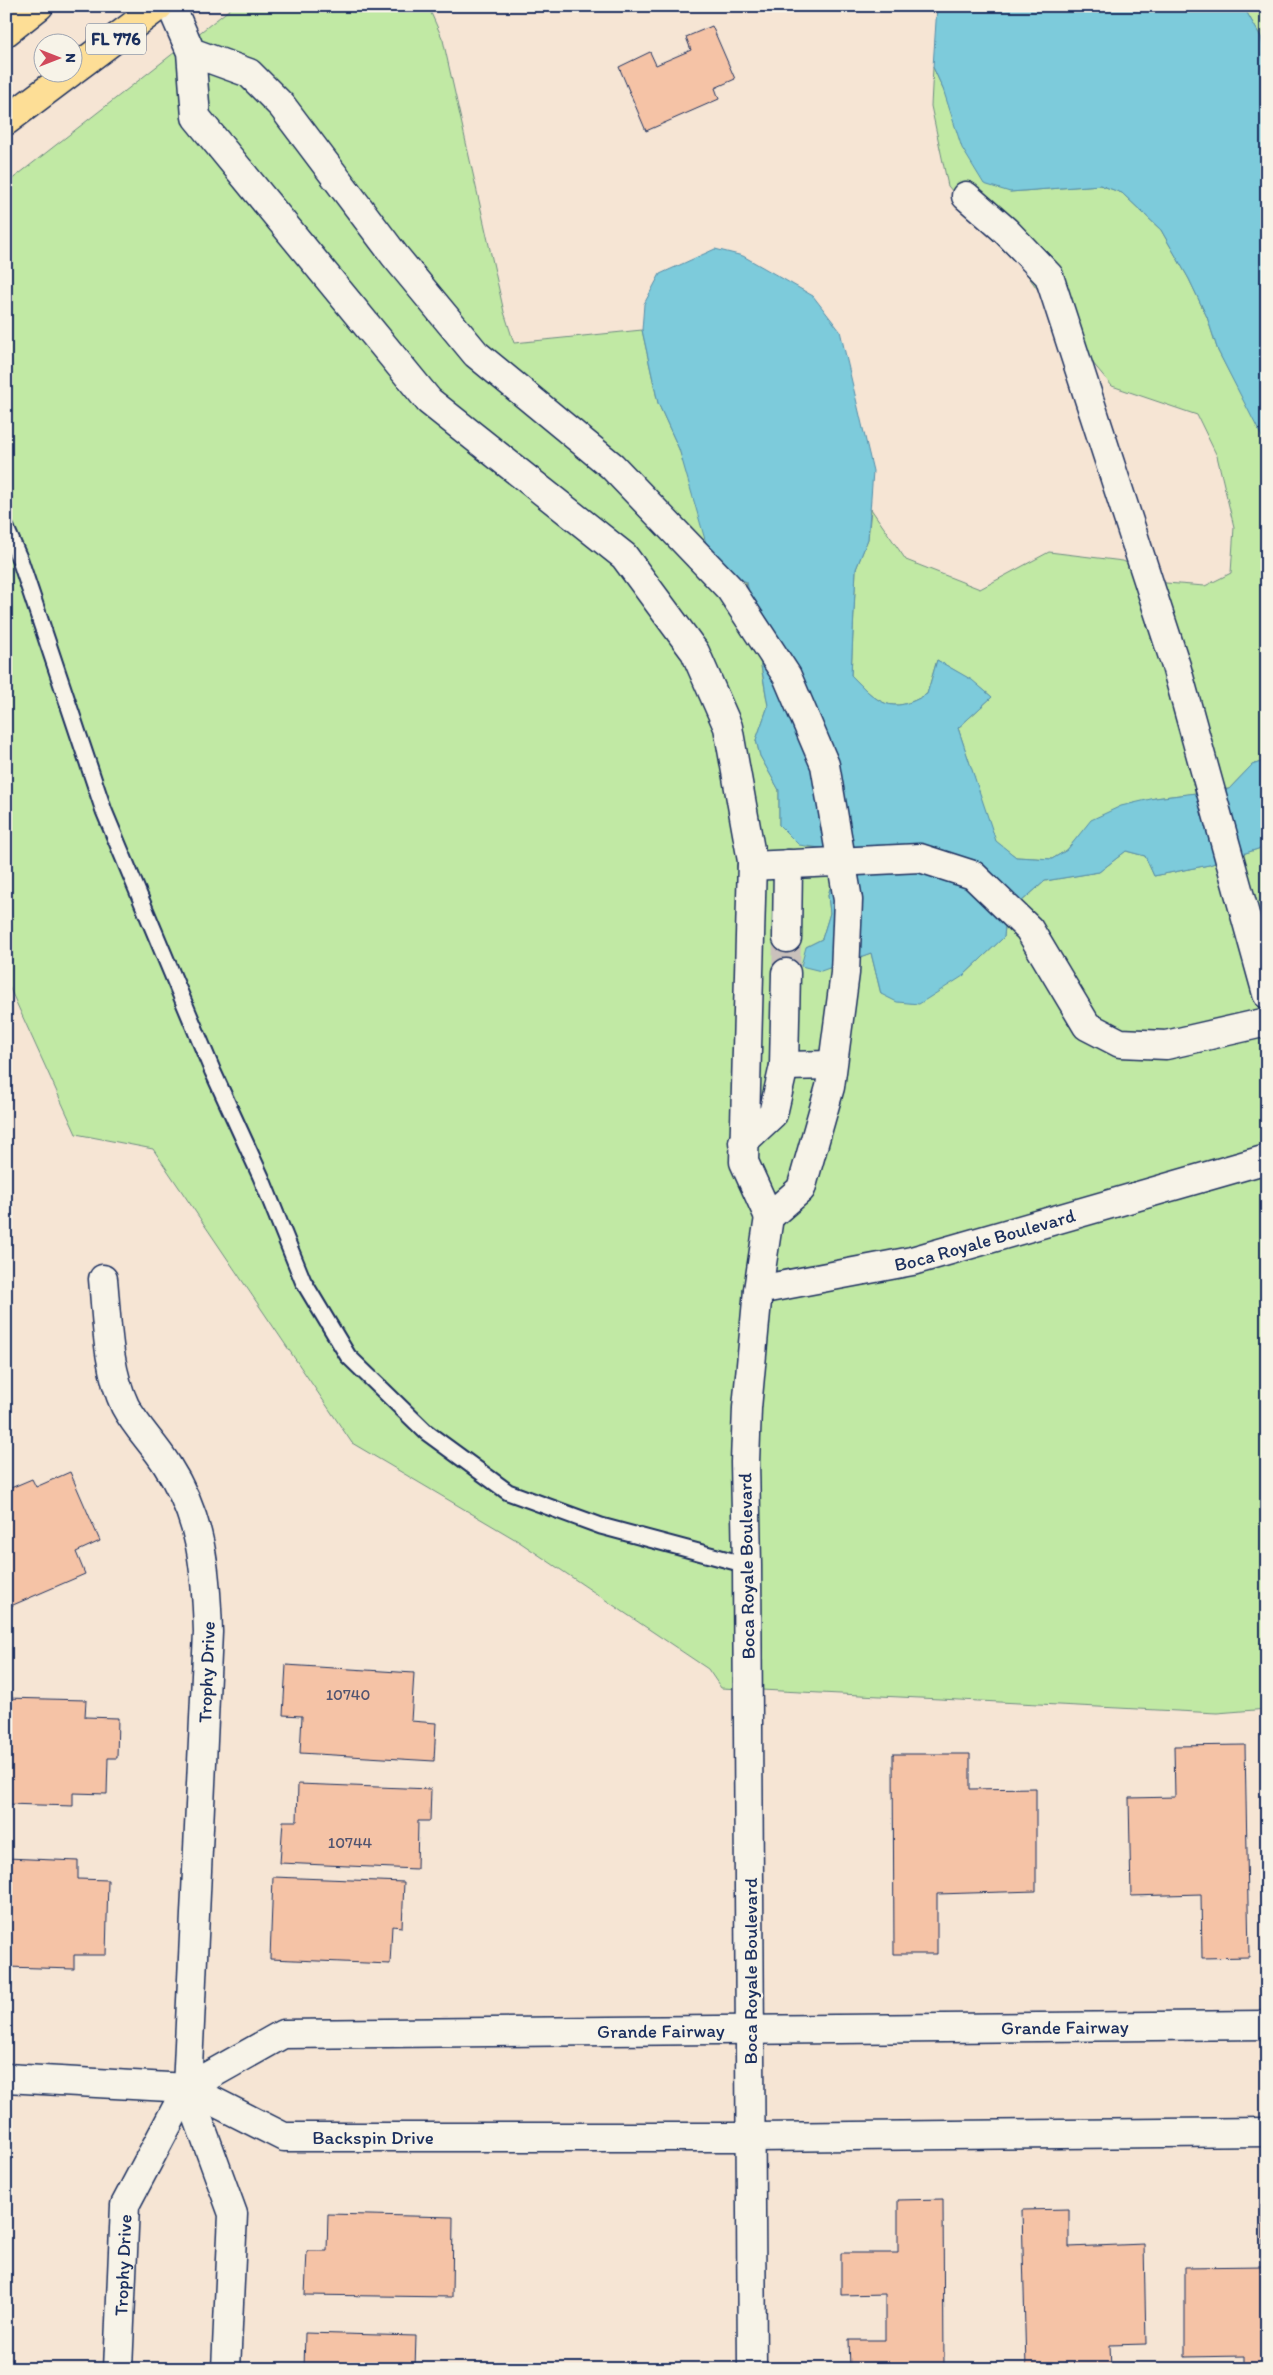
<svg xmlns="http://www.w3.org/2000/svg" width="1273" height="2375" font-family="Itim,sans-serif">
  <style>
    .green { fill: #c1e9a4; stroke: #6e8c81 }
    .water { fill: #7dcbdb; stroke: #568da9 }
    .building { fill: #f5c3a6; stroke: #1b2f5e }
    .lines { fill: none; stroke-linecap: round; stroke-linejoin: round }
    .minor-tunnel { stroke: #cac1bc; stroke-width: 28; stroke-dasharray: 28 14; stroke-linecap: butt }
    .service-casing { stroke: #1b2f5e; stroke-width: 19 }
    .minor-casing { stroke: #1b2f5e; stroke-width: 31 }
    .primary-casing { stroke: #1b2f5e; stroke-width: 31 }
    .service { stroke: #f7f3e8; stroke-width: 15 }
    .minor { stroke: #f7f3e8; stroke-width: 28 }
    .primary { stroke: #fdde96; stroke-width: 28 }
    .labels { text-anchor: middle; stroke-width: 4.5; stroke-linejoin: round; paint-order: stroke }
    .number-label { font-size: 16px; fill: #525470 }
    .shield { fill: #f7f3e8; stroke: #5d6a87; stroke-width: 1 }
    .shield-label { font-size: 18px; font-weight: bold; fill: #1b2f5e }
    .street-label { font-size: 19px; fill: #1b2f5e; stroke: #f7f3e8 }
  </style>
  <rect width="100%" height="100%" fill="#f6e5d4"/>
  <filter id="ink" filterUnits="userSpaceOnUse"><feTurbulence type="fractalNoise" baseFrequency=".02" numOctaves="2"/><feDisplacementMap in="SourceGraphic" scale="10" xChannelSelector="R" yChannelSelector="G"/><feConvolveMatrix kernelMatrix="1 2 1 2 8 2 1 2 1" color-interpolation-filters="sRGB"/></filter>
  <g filter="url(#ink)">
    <path class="green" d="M234,6H428L443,40L504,312L514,343L642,330L658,403L679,449L718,569L746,582L768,706L756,740L760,756L779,790V825L827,849L835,873L828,895L830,913L822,939L806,947L842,963L871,953L881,994L963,976L1004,937L1006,915L1045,881L1099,872L1126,851L1145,856L1154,876L1209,865L1267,846V1709L1217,1713L721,1688L708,1669L518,1541L352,1443L153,1149L76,1134L6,980V184Z
      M1243,6H1267V62L1261,37Z
      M933,67L943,89L1010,192L1100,185L1122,193L1161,230L1189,279L1207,317L1218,351L1265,441L1267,447V760L1252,765L1229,789L1155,798L1079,836L1067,850L1052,859L1016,857L995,841L958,728L992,697L971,680L937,660L927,694C890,716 878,703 851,675L856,569L868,539L871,509L906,560L980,589L1049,552L1123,561L1166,583L1205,586L1231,573L1234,527L1217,456L1197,415L1112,386L1072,338L1026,273L994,241L948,186L931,106Z"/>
    <path class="water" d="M937,6H1243L1261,37L1267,62V447L1218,351L1207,317L1189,279L1161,230L1122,193L1100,185L1010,192L984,184L962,148L943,89L933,67Z
      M715,249L743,256L813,296L840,331L873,471L868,539L856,569L851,675C878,703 890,716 927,694L937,660L972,680L992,697L958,728L996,841L1016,857L1052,859L1067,850L1091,820L1121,806L1155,798L1229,789L1252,765L1267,760V846L1209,865L1154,876L1145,856L1126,851L1099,872L1045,881L1006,915L1004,937L963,976L919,1004L897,1002L881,994L871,953L821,971L801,966L806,947L822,939L830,913L828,895L835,873L827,849L799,845L779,825V790L760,756L756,740L768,706L747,582L718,569L710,557L679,449L658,403L642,330L644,304L660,274Z"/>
    <path class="building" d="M712,26L735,79L715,88L719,99L646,131L619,67L650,52L656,65L691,50L686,37Z
      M70,1472L100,1541L76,1552L85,1574L6,1608V1490L32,1479L36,1487Z
      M286,1665L414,1673L411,1721L436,1723L434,1761L300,1753L302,1716L283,1715Z
      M6,1698L86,1700L85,1717L118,1718L117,1758H108L107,1794L73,1793V1806L6,1804Z
      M1245,1745L1249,1957L1202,1958L1201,1894L1131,1896L1129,1798L1175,1797L1174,1746Z
      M893,1754H970V1789L1036,1788V1891L937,1894V1954H894Z
      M298,1784L431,1789L430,1821H418L417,1869L280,1863L283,1821H297Z
      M6,1858L78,1861V1879L108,1880L106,1955H74V1969L6,1967Z
      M273,1877L404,1882L402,1927L392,1926L390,1964L270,1959Z
      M943,2199L944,2369H850L849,2340H885V2294L841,2295V2253H898V2200Z
      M1262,2204H1267V2369H1244V2356L1185,2357V2267L1263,2266Z
      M1069,2209V2247L1144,2244L1146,2344L1110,2345L1111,2369H1026L1022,2210Z
      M328,2214L453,2217L452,2297L305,2295L307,2251H327Z
      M305,2333L416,2336L415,2369H304Z"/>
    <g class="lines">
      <path class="minor-tunnel" d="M786,973L787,938"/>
      <g class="service-casing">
        <path id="service" d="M6,528L20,560L104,811L213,1072L261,1177L303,1281L348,1356L426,1432L508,1492L601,1526L747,1565"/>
      </g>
      <g class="minor-casing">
        <g id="minor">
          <path d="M171,6L191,52L196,117L429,401L624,556L695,652L728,727L752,861L744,1162L769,1217L801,1189L830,1087L845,973L848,900L825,765L787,676L730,589L612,466L476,354L395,256L282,106L249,73L191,52"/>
          <path d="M966,196L1006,231L1049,276L1176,666L1267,994"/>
          <path d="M752,866L920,858L973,875L1029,929L1087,1026L1120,1043L1166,1045L1267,1022"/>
          <path d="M787,938L788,864"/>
          <path d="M784,1066L832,1065"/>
          <path d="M743,1142L773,1114L784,1066L786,973"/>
          <path d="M103,1279C107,1320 107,1368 125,1406C136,1427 154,1444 167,1465C202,1519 206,1569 208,1632L187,2088L233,2214L226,2369"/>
          <path d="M758,1290L769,1217"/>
          <path id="s1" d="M6,2078L187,2088L284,2137H751L1267,2132"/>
          <path id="s2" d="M187,2088L283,2034L1267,2025"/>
          <path id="s3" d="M118,2369L125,2205L187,2088"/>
          <path id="s4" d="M752,2369L747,1565L745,1462L747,1408L758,1290L912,1261L1267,1159"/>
        </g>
      </g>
      <g class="primary-casing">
        <path id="primary" d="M6,32L39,6
          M72,71L159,6
          M6,121L71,72"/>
      </g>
      <use href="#service" class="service"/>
      <use href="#minor" class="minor"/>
      <use href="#primary" class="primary"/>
    </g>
  </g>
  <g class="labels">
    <g class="number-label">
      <text x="348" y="1700">10740</text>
      <text x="350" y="1848">10744</text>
    </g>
    <rect class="shield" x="86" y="23.5" width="60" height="31" rx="4"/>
    <g class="shield-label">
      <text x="116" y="45">FL 776</text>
    </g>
    <g class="street-label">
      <text dy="7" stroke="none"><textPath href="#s4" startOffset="1312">Boca Royale Boulevard</textPath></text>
      <text transform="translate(746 1566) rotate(-91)" y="7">Boca Royale Boulevard</text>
      <text transform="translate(206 1672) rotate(-88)" y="7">Trophy Drive</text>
      <text transform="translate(750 1971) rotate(-90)" y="7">Boca Royale Boulevard</text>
      <text dy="7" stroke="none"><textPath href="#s2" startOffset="892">Grande Fairway</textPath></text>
      <text dy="7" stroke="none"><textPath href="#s2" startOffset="488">Grande Fairway</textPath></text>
      <text dy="7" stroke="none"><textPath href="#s1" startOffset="379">Backspin Drive</textPath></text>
      <text dy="7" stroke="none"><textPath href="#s3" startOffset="104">Trophy Drive</textPath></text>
    </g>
  </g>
  <rect width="1273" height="2375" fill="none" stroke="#f7f3e8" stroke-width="25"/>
  <rect x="12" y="12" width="1248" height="2350" fill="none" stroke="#1b2f5e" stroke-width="2" filter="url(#ink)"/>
  <g transform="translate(58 58) rotate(90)"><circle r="24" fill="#f7f3e8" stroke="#9fa5b1"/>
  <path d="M0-4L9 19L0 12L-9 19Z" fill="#d1495b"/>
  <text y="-8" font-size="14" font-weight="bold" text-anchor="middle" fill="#1b2f5e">N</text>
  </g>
</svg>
